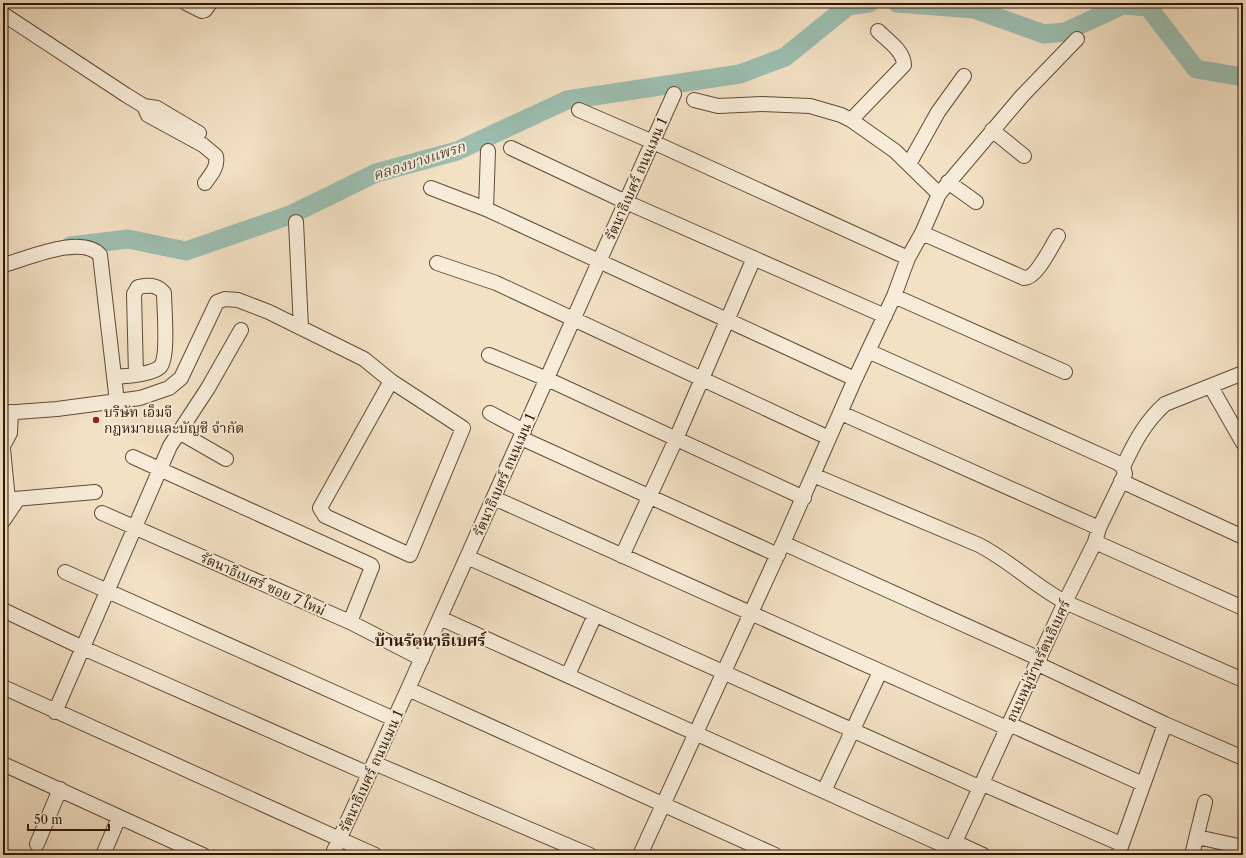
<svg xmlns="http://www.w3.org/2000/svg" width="1246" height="858" font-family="'Libre Caslon Text','Noto Serif Thai',serif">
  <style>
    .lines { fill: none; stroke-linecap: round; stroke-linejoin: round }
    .river { stroke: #9cbeb0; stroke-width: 19 }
    .minor-casing { stroke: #624a34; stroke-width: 16 }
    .minor { stroke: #f7ecd9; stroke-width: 14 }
    .poi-dot { fill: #8f2418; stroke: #f7ecd9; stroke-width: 1.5 }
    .labels { text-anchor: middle; stroke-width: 4; stroke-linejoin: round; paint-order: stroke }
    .street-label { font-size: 14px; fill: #311804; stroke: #f7ecd9 }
    .poi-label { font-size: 14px; fill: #311804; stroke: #f7ecd9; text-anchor: start }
    .water-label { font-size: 15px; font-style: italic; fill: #565240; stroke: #f7ecd9 }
    .quarter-label { font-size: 16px; font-weight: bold; fill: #311804; stroke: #f7ecd9 }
  </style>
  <rect width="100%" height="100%" fill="#f3e1c4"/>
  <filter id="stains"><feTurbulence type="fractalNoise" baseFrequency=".005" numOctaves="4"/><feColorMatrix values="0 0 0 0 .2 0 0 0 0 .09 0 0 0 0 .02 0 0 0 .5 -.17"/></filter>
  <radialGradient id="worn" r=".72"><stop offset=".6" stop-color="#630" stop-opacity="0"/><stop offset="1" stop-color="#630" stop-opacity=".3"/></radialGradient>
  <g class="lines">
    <path class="river" d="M897,3L974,9L1044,34L1065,32L1123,5L1148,7L1196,69L1243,77
      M70,246L128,239L186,251L290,215L376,173L457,151L567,100L740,74L785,57L848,6L869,3"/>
    <g class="minor-casing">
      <path id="minor" d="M186,3L202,11L205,10L210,3
        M3,14L126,95L144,106L157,108L199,133
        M144,106L148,115L203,145L216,156C218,168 211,174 205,183
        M579,110L653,142L908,258
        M851,120L904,65C904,51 887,40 878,31
        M992,130L1024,156
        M511,148L626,202L885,316
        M488,151L486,209L855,379
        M909,164L938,112L964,76
        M948,182L976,202
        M431,188L486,209
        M939,194L1022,96L1077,39
        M296,222L301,328
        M922,233L1024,278C1036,279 1051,247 1058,236
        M437,263L496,283L829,438
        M3,265C27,259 81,234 100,255L117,402
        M894,296L1065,372
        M868,351L1118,463L1123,467
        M489,355L547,379L804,498
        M114,377C126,376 151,375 160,367C169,358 164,307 164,293C157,284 148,285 138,287L134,294L136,375
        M1211,387L1243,443
        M3,413L57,409L140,398L169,388L181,378L217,302L225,299L238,300L269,312L364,359L391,381L320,508L325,516L410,555L463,428L391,381
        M490,413L524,431
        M841,413L1099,528
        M179,432L226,459
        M521,438L778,555
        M3,446L10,433L11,412
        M3,449L8,500
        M133,457L371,565L372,567L350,622
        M1123,467C1134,443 1145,422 1165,404L1243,373
        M813,475L979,545C1010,561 1035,586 1065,602L1243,680
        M1121,481L1243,537
        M494,498L1007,728
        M3,500L95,492
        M102,513L350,622L422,659
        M3,521L18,499
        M1095,542L1243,608
        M783,543L1040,659
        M622,556L676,439L754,258
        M467,557L981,788
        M65,572L394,719
        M3,610L83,648L369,774
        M440,618L952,849
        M1038,664L1165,724L1243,758
        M568,675L595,615
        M3,687L375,855
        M408,689L775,855
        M55,712L170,446L208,388L241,330
        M1009,724L1143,784
        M374,763L590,855
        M3,764L203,855
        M983,784L1121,844
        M824,791L880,672
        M1197,837L1243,847
        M955,842L983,855
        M37,844L60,789
        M103,855L119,817
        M332,855L408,689L674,94
        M640,855L783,543L855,379L894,296L908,258L922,233L939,194L895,151L851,120L841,115L810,106L762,104L718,106L694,100
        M949,855L1065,602L1095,542L1099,528L1125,474L1123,467
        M1118,855L1165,724
        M1192,855L1205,802"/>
    </g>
    <use href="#minor" class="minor"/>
  </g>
  <circle class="poi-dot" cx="96" cy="420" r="4"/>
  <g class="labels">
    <g class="street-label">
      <text transform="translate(636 179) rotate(-66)" y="5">รัตนาธิเบศร์ ถนนเมน 1</text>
      <text transform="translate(504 475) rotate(-66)" y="5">รัตนาธิเบศร์ ถนนเมน 1</text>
      <text transform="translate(263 584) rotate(24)" y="5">รัตนาธิเบศร์ ซอย 7 ใหม่</text>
      <text transform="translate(1038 661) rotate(-65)" y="5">ถนนหมู่บ้านรัตนธิเบศร์</text>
      <text transform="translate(371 771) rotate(-65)" y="5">รัตนาธิเบศร์ ถนนเมน 1</text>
    </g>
    <g class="poi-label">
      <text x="104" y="417">บริษัท เอ็มจี<tspan x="104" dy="16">กฎหมายและบัญชี จำกัด</tspan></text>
    </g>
    <g class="water-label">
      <text transform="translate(419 161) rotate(-18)" y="5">คลองบางแพรก</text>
    </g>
    <g class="quarter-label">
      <text x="430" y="646">บ้านรัตนาธิเบศร์</text>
    </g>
  </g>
  <rect width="1246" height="858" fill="none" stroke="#f3e1c4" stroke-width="16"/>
  <rect x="4" y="4" width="1238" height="850" fill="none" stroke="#311804" stroke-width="2"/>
  <rect x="8" y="8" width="1230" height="842" fill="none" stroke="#311804"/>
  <path d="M28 824v6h81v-6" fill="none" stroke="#311804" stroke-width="2"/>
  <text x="34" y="824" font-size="12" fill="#311804" stroke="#f7ecd9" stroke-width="3" paint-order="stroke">50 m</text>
  <rect width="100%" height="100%" filter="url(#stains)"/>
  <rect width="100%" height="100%" fill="url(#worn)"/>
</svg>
